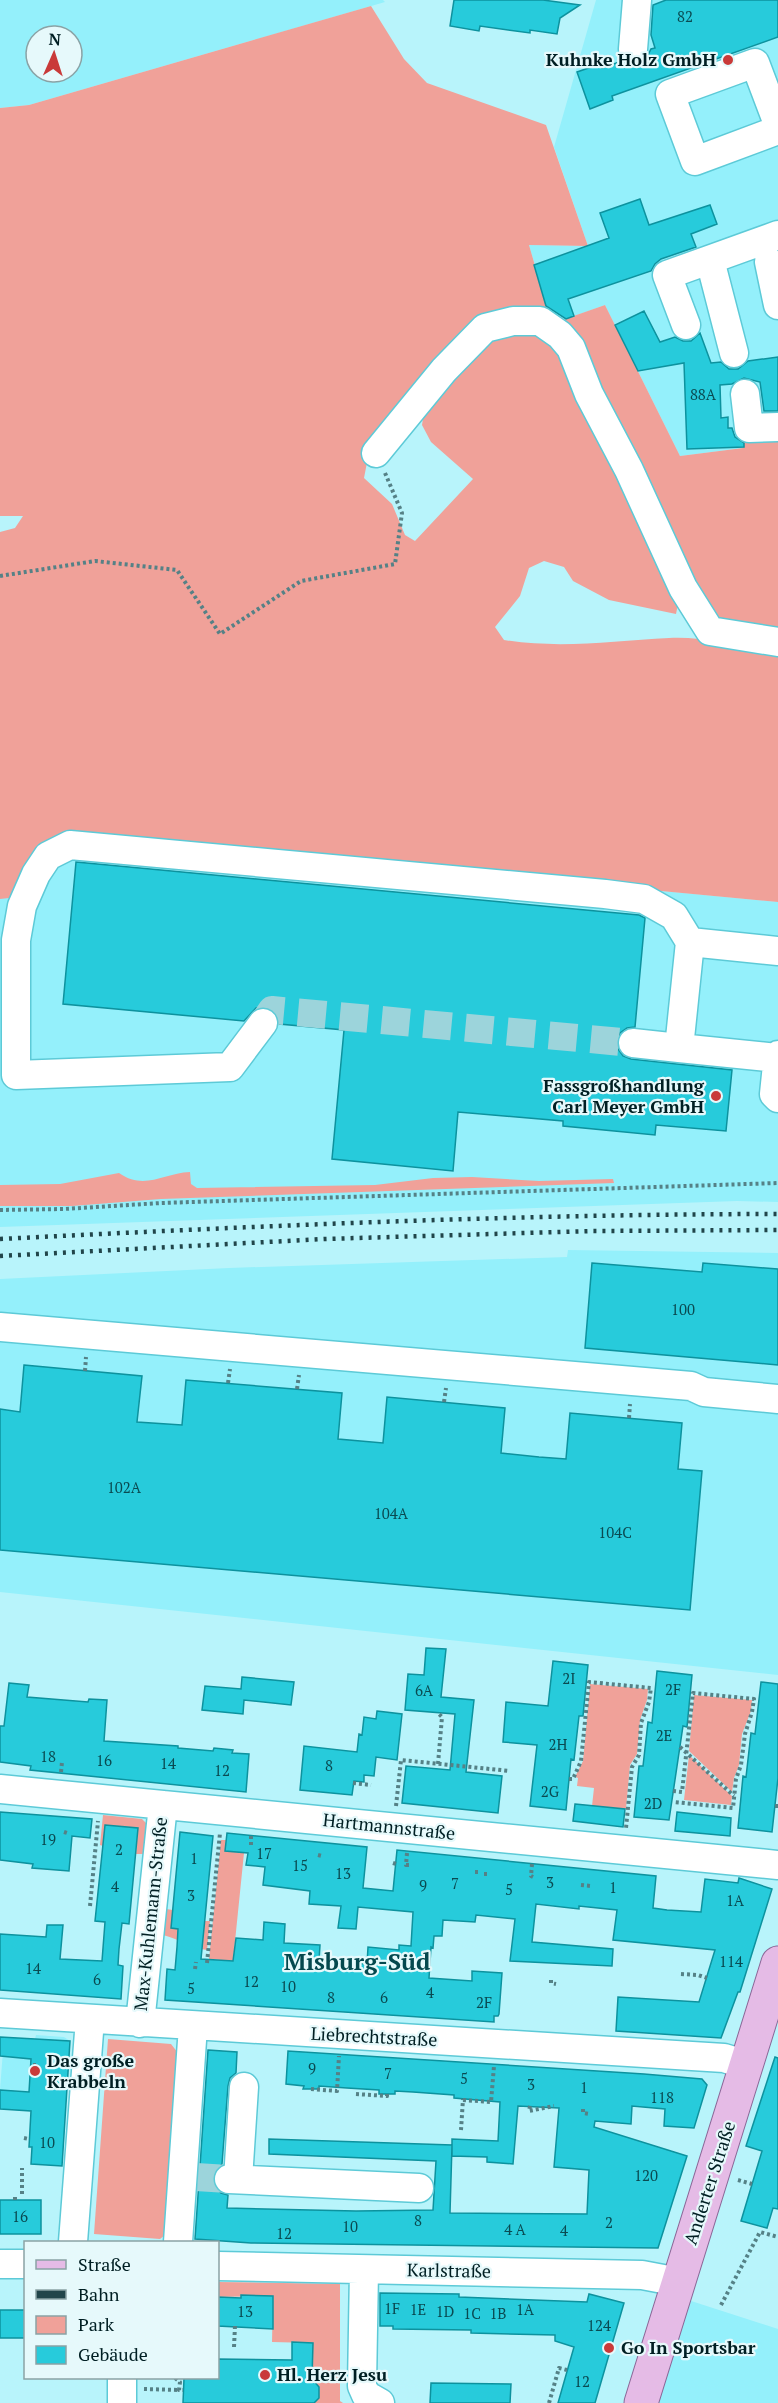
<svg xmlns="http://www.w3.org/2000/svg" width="778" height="2403" font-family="'PT Serif',serif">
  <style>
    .built { fill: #94f0fb; fill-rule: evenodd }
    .green { fill: #f0a199 }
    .building { fill: #27cbdb; stroke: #0d929e; stroke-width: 1.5 }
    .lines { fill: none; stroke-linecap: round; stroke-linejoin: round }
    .minor-tunnel { stroke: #9cd4db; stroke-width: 28; stroke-dasharray: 28 14; stroke-linecap: butt }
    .minor-casing { stroke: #5dcad7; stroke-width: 31 }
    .major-casing { stroke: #8a6797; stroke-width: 35 }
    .path { stroke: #558186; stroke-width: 4; stroke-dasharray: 3 3; stroke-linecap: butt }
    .minor { stroke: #fff; stroke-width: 28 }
    .major { stroke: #e5bbe6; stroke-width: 33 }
    .rail { stroke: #21454a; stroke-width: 4.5; stroke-dasharray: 3 6; stroke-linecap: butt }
    .poi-dot { fill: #c93a39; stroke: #e6f9fb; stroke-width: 2 }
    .labels { text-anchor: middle; stroke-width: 4.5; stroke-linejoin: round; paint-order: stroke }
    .number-label { font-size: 15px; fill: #0a4a51 }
    .poi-label { font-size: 18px; font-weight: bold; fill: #001f23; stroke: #e6f9fb; text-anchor: start }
    .street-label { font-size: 18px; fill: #001f23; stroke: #e6f9fb }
    .district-label { font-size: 24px; font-weight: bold; fill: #04484e; stroke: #e6f9fb }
  </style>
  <rect width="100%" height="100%" fill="#b8f4fb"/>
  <path class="built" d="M0,0H383L385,2L29,105L0,108ZM36,36H72V72H36Z
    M596,0H778V436L745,437L744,448L680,456L605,305L552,324L529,245L588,246L554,147Z
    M0,828L778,902V1202L737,1201L0,1227Z
    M568,1250L778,1253V1675L0,1592V1279L229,1268L567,1257Z
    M36,2035L64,2037L70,2041L66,2095L0,2090L4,2037L35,2039Z
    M685,2299L778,2329V2403H653Z"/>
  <path class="green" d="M371,6L404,59L427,83L546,125L588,246L529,245L552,324L509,311L371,442L364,478L392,504L405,535L415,541L473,479L431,442L422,425L425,406L483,337L518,323L564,341L679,599L676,614L609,600L573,581L564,567L544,561L529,568L520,596L495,627L504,640C560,649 613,641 669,638C704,636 743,647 778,653V902L68,835L30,879L9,898L0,899V532L15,528L23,516H0V108L29,105Z
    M605,305L680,456L743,448L745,437L778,436V634L719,622L680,560L565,319Z
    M190,1172L191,1184L197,1188L375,1185L433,1178L472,1177L539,1181L613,1179L614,1183L161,1199L72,1206H0V1185L60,1184L119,1173C145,1191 163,1173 190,1172Z
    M590,1684L648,1689L647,1700L640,1720L637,1754L630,1765L626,1809L592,1806L594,1788L577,1786L578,1778L575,1777L583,1761Z
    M694,1695L752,1700L751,1711L742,1734L739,1765L734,1778L732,1792L689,1751Z
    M689,1755L732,1796L731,1805L684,1800Z
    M103,1815L142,1819L146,1823L143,1854H136L138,1828L105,1825L103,1846L100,1845Z
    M221,1840H226L225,1851L244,1853L233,1961L209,1959Z
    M166,1909L173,1910L171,1928L203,1931L205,1921H210L207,1950C191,1948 179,1939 163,1935Z
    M108,2039L171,2044L178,2053L165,2235L160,2239L94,2234Z
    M218,2282L340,2284V2401L343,2403H314L319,2398V2387L312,2379V2343L272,2342L273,2296L218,2297Z"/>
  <path class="building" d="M454,0H543L580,5L560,18L557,34L530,30V33L480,26L479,31L450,26Z
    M666,0H778V37L612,96L613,100L590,109L577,72L600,64L602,68L622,61L631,65L641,64L646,59L651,49L655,48L651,35L653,5Z
    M640,199L649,225L710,205L717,224L691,234L696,247L661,259L655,264L651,271L568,299L574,316L566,319L546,306L534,265L609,238L600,213Z
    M644,311L660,342L675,337L683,341H691L700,333L711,363L721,362L729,369H738L748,361L778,357V411H764L760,382L744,378L732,384L720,385L721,418L728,417V428H732L735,437L744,443V447L687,449L684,363L638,371L615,325Z
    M76,862L639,915L645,918L635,1027L627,1028L620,1033L617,1041L618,1049L623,1056L631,1059L732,1070L726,1131L656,1125L655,1135L563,1126V1121L458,1112L453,1171L332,1159L344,1030L279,1024L278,1016L273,1010L264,1007L256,1008L244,1021L63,1004Z
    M592,1263L702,1272L703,1263L778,1269V1365L585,1348Z
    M24,1365L142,1376L137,1422L182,1425L186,1380L342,1393L338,1439L383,1443L387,1397L505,1408L501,1453L539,1457L566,1459L570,1413L682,1423L678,1469L702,1471L690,1610L0,1550V1409L20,1412Z
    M426,1648L446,1649L441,1697L474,1700L466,1772L502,1776L498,1813L402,1803L406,1766L450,1770L455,1714L405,1710L408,1674L424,1675Z
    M553,1661L588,1665L583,1716H579L574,1760L571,1759L566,1810L530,1806L537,1745L503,1742L506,1702L548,1706Z
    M657,1671L692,1675L687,1727L683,1726L669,1820L634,1817L639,1766H643L648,1722L652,1723Z
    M242,1677L294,1682L291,1705L244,1700L243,1714L202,1710L205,1686L241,1689Z
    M761,1682L778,1684V1778L772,1832L738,1828L743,1776L746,1777L751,1733L755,1734Z
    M9,1683L29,1685L27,1697L88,1702L89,1699L107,1700L104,1741L178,1746V1748L213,1751L214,1748L233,1750L232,1753L249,1754L246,1792L30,1770L31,1766L0,1762V1726H4Z
    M377,1711L402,1714L397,1760L376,1757L374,1776L364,1775V1782L354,1781L352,1795L300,1790L304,1746L357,1752L359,1734L362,1735L364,1717L376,1719Z
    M575,1804L625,1809L623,1827L573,1821Z
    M0,1812L92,1819L90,1838L72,1836L69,1871L32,1868L33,1864L0,1860Z
    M677,1812L731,1818L730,1836L675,1831Z
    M105,1825L138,1828L129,1924L122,1923L119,1949L118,1965L123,1966L121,1999L0,1990V1934L46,1937L47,1925H63L60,1959L102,1961L105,1922L95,1921Z
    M180,1832L213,1836L201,1959L233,1961L236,1938L263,1940L264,1922L285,1924L284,1943L320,1945L319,1961L367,1964L368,1947L399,1950V1945L411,1946L413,1912L358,1907L356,1929L338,1928L341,1906L309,1904L310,1891L263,1885L265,1867L246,1865L248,1853L225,1851L227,1833L367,1847L363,1888L393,1891L397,1850L656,1876L653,1908L667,1910L701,1912L705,1879L738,1883L739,1878L772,1889L740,1992H738L721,2038L616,2031L618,1997L699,2002L715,1950L613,1940L617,1910L579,1906V1909L536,1904L532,1942L613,1949L612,1966L510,1961L515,1919L476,1915L475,1922L443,1920L442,1936H434L433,1948L431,1947L429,1978L472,1981V1971L502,1973L499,2014L498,2016H494V2022L165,2000L167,1969L175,1970L177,1947L178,1929L171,1928Z
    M0,2037L70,2041L62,2166L31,2164L32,2147H29L31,2111L0,2109V2090L29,2092L31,2059L0,2056Z
    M208,2050L237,2052L236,2073L230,2078L228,2086L222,2164L215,2170L213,2178L215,2187L221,2193L228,2195L227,2208L356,2211L433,2210L436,2161L269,2154V2139L452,2145L450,2213L587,2214L589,2170L554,2167L559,2108L518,2106L513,2164L487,2162V2157L452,2156V2139L498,2141L500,2102L454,2098V2095L413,2092L395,2091V2094H379V2090L347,2088L319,2086V2089H303L304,2086L286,2084L288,2051L644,2074L702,2079L707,2085L694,2128L664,2126L665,2109L632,2106L631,2124L595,2121L594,2127L687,2156L658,2248L251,2243L195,2239Z
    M775,2057L778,2058V2209L773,2208L767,2228L741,2221L762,2151L746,2146Z
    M0,2200H41V2234H0Z
    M380,2293L459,2294V2297L587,2302L589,2294L624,2303L595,2403H558L574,2347L555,2341V2335L471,2333V2330L393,2329V2326H380Z
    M241,2295L273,2296V2329L218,2326V2297L241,2298Z
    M0,2310H26V2338H0Z
    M292,2342L313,2343L312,2379L319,2387V2398L314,2403H183L184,2378H218V2359L292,2360Z
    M431,2383L511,2384L510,2403H430Z"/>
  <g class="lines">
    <path class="minor-tunnel" d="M263,1023L272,1010L633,1043
      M196,2177L229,2179"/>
    <g class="minor-casing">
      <path id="minor" d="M633,49L637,0
        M778,124L755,63L670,94L695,161L778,130
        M710,260L734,353
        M769,262L778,305
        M686,325L667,275L778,235
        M745,394L749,428L778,427
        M376,453L444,370L485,328L513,321H540L560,335L571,348L589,394L629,470L683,588L710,631L778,642
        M263,1023L230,1067L16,1075V940L22,906L36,874L48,856L70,845L605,894L644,899L674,916L690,942
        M633,1043L679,1048
        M778,1055L774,1094L778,1098
        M778,1058L679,1048L690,942L778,951
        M0,1327L691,1386L704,1392L778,1399
        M0,1789L778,1865
        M0,2013L724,2058L747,2065
        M140,2023L163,1805
        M229,2179L419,2188
        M238,2179L244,2087
        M73,2242L90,2019
        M178,2242L193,2026
        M0,2264H26
        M218,2266L642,2275L679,2282
        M364,2270L362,2386L366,2395L380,2403
        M122,2403V2378"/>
    </g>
    <g class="major-casing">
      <path id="major" d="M641,2403L778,1963"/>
    </g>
    <path class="path" d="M0,576L95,561L177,570L220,634L301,581L395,564L402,513L385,473
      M0,1210L64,1209L161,1203L778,1183
      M85,1371L86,1357
      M228,1383L230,1369
      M297,1389L299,1375
      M444,1402L446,1388
      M629,1418L630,1404
      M680,1747L734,1796
      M438,1764L442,1717L439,1714
      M61,1772L62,1762
      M569,1779H573L581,1761L589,1682L651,1688L649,1702L641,1723L639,1755L632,1767L626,1828
      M353,1783L371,1785
      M673,1791L682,1792L693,1693L754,1699L752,1712L745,1734L741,1765L736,1779L733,1808L674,1802
      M396,1806L401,1760L510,1771
      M775,1806H778
      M64,1832L67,1833
      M251,1845V1836
      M407,1853L406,1865H409
      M318,1855L322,1856
      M393,1863L396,1864
      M532,1864L531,1876L533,1877
      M475,1872H478
      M484,1874H487
      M581,1885L591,1886
      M90,1906L98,1821
      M207,1963L220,1833
      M195,1969L196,1962
      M681,1974L698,1975L707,1978
      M551,1980V1983L556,1984
      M33,2065H38
      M311,2089L337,2091L339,2056
      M356,2094L387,2096V2094
      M463,2100L491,2102L494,2066
      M530,2106L529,2111L554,2106
      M583,2109V2113L589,2114
      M461,2130L463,2099
      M24,2138L29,2139
      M738,2180L752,2184
      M22,2194V2168
      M15,2200V2194
      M721,2305L760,2232L778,2237
      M234,2347L235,2326
      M175,2378L180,2382L179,2390H183
      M144,2389L179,2390
      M549,2403L559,2368L567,2370"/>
    <use href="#minor" class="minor"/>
    <use href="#major" class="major"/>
    <path class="rail" d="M0,1239C259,1226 518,1214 778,1214
      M0,1256L324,1239L592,1231L778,1230"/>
  </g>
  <g class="poi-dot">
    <circle cx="728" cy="60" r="6"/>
    <circle cx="716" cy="1096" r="6"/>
    <circle cx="35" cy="2071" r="6"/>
    <circle cx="609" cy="2348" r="6"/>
    <circle cx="265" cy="2375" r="6"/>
  </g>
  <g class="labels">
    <g class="number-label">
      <text x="685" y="22">82</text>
      <text x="703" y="400">88A</text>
      <text x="683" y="1315">100</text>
      <text x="124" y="1493">102A</text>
      <text x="391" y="1519">104A</text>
      <text x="615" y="1538">104C</text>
      <text x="569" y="1684">2I</text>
      <text x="673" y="1695">2F</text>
      <text x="424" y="1696">6A</text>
      <text x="664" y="1741">2E</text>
      <text x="558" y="1750">2H</text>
      <text x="48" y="1762">18</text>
      <text x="104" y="1766">16</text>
      <text x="168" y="1769">14</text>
      <text x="329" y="1771">8</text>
      <text x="222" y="1776">12</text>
      <text x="550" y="1797">2G</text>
      <text x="653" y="1809">2D</text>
      <text x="48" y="1845">19</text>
      <text x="119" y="1855">2</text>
      <text x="264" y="1859">17</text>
      <text x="194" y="1864">1</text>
      <text x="300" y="1871">15</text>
      <text x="343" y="1879">13</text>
      <text x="550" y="1888">3</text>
      <text x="455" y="1889">7</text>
      <text x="423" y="1891">9</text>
      <text x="115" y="1892">4</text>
      <text x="613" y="1893">1</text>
      <text x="509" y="1895">5</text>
      <text x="191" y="1901">3</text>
      <text x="735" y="1906">1A</text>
      <text x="731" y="1967">114</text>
      <text x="33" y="1974">14</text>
      <text x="97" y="1985">6</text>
      <text x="251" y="1987">12</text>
      <text x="288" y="1992">10</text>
      <text x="191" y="1994">5</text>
      <text x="430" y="1998">4</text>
      <text x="331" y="2003">8</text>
      <text x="384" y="2003">6</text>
      <text x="484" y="2008">2F</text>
      <text x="312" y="2074">9</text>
      <text x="388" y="2079">7</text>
      <text x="464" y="2084">5</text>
      <text x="531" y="2090">3</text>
      <text x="584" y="2093">1</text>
      <text x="662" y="2103">118</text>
      <text x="47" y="2148">10</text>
      <text x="646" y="2181">120</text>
      <text x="20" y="2222">16</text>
      <text x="418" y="2226">8</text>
      <text x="609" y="2228">2</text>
      <text x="350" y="2232">10</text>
      <text x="515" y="2235">4 A</text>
      <text x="564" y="2236">4</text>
      <text x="284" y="2239">12</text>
      <text x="392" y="2314">1F</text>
      <text x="418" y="2315">1E</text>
      <text x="525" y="2315">1A</text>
      <text x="245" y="2317">13</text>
      <text x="445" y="2317">1D</text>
      <text x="472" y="2319">1C</text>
      <text x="498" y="2319">1B</text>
      <text x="599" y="2331">124</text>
      <text x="582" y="2387">12</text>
    </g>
    <g class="poi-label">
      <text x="716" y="66" text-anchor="end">Kuhnke Holz GmbH</text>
      <text x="704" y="1092" text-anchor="end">Fassgroßhandlung<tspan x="704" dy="21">Carl Meyer GmbH</tspan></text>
      <text x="47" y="2067">Das große<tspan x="47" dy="21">Krabbeln</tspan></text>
      <text x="621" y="2354">Go In Sportsbar</text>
      <text x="277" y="2381">Hl. Herz Jesu</text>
    </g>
    <g class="street-label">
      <text transform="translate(389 1827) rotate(6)" y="6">Hartmannstraße</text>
      <text transform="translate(151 1914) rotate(-84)" y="6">Max-Kuhlemann-Straße</text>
      <text transform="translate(374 2037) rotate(3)" y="6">Liebrechtstraße</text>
      <text transform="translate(710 2183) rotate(-72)" y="6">Anderter Straße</text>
      <text transform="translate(449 2271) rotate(1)" y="6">Karlstraße</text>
    </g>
    <g class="district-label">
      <text x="357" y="1970">Misburg-Süd</text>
    </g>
  </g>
  <rect x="24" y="2241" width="195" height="138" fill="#e6f9fb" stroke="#8aa2a5" stroke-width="1.5"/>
  <rect x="36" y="2260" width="30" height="9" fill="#e5bbe6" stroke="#8aa2a5" stroke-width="1.5"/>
  <text x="78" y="2271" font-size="18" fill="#001f23">Straße</text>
  <rect x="36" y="2290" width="30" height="9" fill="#21454a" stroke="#8aa2a5" stroke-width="1.5"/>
  <text x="78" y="2301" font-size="18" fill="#001f23">Bahn</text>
  <rect x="36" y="2316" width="30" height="18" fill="#f0a199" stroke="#8aa2a5" stroke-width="1.5"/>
  <text x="78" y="2331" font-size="18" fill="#001f23">Park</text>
  <rect x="36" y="2346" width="30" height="18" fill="#27cbdb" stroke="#8aa2a5" stroke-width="1.5"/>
  <text x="78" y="2361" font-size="18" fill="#001f23">Gebäude</text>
  <g transform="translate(54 54) rotate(3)"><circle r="28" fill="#e6f9fb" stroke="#8aa2a5" stroke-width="1.5"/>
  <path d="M0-4.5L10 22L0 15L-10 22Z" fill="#c93a39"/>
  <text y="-9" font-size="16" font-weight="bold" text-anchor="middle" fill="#001f23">N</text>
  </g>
</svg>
